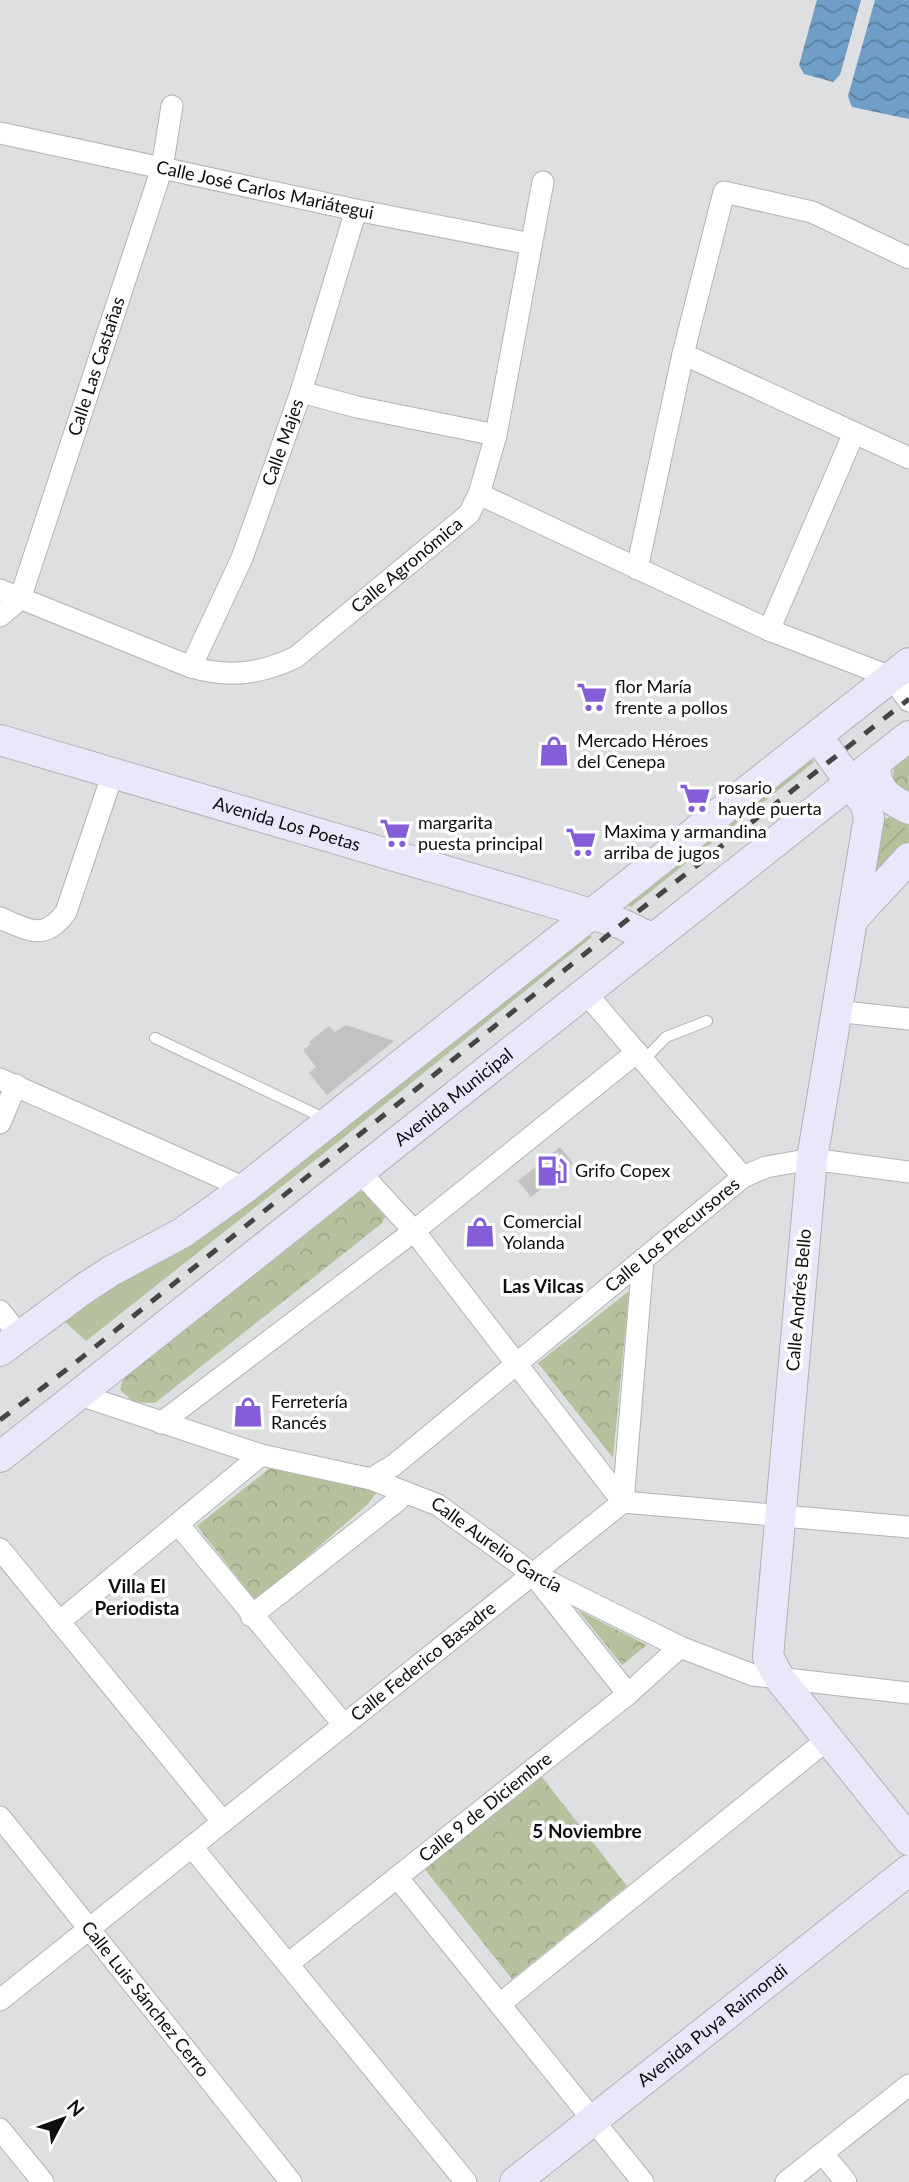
<svg xmlns="http://www.w3.org/2000/svg" width="909" height="2182" font-family="Lato,sans-serif">
  <style>
    .grass { fill: #b6c29e }
    .forest { fill: url(#forest-crowns) }
    .garden { fill: url(#garden-furrows) }
    .water { fill: url(#water-waves) }
    .building { fill: #c2c2c4 }
    .lines { fill: none; stroke-linecap: round; stroke-linejoin: round }
    .lane-casing { stroke: #b2b3b5; stroke-width: 12 }
    .street-casing { stroke: #b2b3b5; stroke-width: 23 }
    .secondary-casing { stroke: #b2b3b5; stroke-width: 32 }
    .lane { stroke: #fff; stroke-width: 10 }
    .street { stroke: #fff; stroke-width: 21 }
    .secondary { stroke: #eae7fb; stroke-width: 30 }
    .rail { stroke: #454546; stroke-width: 5; stroke-dasharray: 12 12; stroke-linecap: butt }
    .labels { text-anchor: middle; stroke-width: 7; stroke-linejoin: round; paint-order: stroke }
    .street-label { font-size: 18px; fill: #0e0e0f; stroke: #fff }
    .poi-label { font-size: 18px; fill: #0e0e0f; stroke: #fff; text-anchor: start }
    .neighbourhood-label { font-size: 19px; font-weight: bold; fill: #0e0e0f; stroke: #fff }
  </style>
  <defs>
    <pattern id="forest-crowns" width="20" height="18" patternUnits="userSpaceOnUse" patternTransform="scale(1.75)"><rect width="20" height="18" fill="#b6c29e"/><path d="M2 6a3 3 0 1 1 6 0M12 15a3 3 0 1 1 6 0" fill="none" stroke="#9ba687"/></pattern>
    <pattern id="garden-furrows" width="10" height="10" patternUnits="userSpaceOnUse" patternTransform="scale(1.75)"><rect width="10" height="10" fill="#b6c29e"/><path d="M-1 1l2-2M0 10L10 0M9 11l2-2" fill="none" stroke="#9ba687"/></pattern>
    <pattern id="water-waves" width="16" height="10" patternUnits="userSpaceOnUse" patternTransform="scale(1.75)"><rect width="16" height="10" fill="#709ec6"/><path d="M0 5q4-4 8 0t8 0" fill="none" stroke="#5a7f9f"/></pattern>
  </defs>
  <rect width="100%" height="100%" fill="#dddfe1"/>
  <path class="grass" d="M809,756L814,762L631,907L620,903Z
    M585,934L592,937L338,1142L86,1341L62,1319L108,1287L173,1256L199,1237Z"/>
  <path class="forest" d="M909,752V791L899,787L893,779L894,764Z
    M889,817L909,823V844L872,883L883,820Z
    M359,1191L366,1193L385,1217L381,1224L155,1403L134,1402L120,1390L123,1378Z
    M629,1291L613,1458L538,1363Z
    M275,1464L377,1492L368,1504L256,1601L197,1526Z
    M578,1610L647,1645L622,1665Z
    M538,1772L627,1886L512,1979L423,1867Z"/>
  <path class="garden" d="M894,824L909,829V838L879,870L877,869L886,829Z"/>
  <path class="water" d="M817,0H861L840,75L833,82L804,74L799,65Z
    M875,0H909V119L852,107L848,96Z"/>
  <path class="building" d="M346,1025L394,1041L327,1095L309,1073L316,1067L303,1050L311,1044L309,1042L329,1026L335,1032Z
    M560,1147L573,1163L531,1197L518,1181Z"/>
  <g class="lines">
    <g class="lane-casing">
      <path id="lane" d="M155,1038L326,1119
        M644,1060L666,1037L707,1021"/>
    </g>
    <g class="street-casing">
      <g id="street">
        <path id="s1" d="M0,133L356,210L531,244"/>
        <path d="M683,354L909,458"/>
        <path d="M301,392L357,407L496,435"/>
        <path d="M479,494L769,630L891,677L909,701"/>
        <path d="M637,569L683,354L724,192L812,212L909,258"/>
        <path id="s2" d="M0,590L191,667C229,678 261,674 296,657L469,514L479,494L496,435L543,182"/>
        <path id="s3" d="M0,616L20,599L162,168L172,106"/>
        <path d="M769,630L854,433"/>
        <path id="s4" d="M191,667L242,558L301,392L356,210"/>
        <path d="M0,918C29,930 44,942 66,912L113,773"/>
        <path d="M585,992L743,1177"/>
        <path d="M835,1011L909,1019"/>
        <path d="M0,1079L245,1188"/>
        <path d="M0,1123L16,1085"/>
        <path d="M359,1171L414,1231L623,1502"/>
        <path d="M0,1311L20,1336"/>
        <path id="s5" d="M80,1395L261,1455L371,1479L438,1505L533,1574L680,1647L753,1675L909,1693"/>
        <path d="M161,1423L414,1231L637,1052"/>
        <path id="s6" d="M371,1479L394,1465L743,1177L766,1167L812,1159L909,1172"/>
        <path d="M623,1502L643,1259"/>
        <path d="M178,1524L344,1725"/>
        <path d="M0,1549L223,1822"/>
        <path d="M536,1578L628,1694"/>
        <path d="M251,1616L397,1501L405,1492"/>
        <path d="M59,1622L261,1455"/>
        <path id="s7" d="M0,1817L291,2182"/>
        <path d="M192,1847L466,2182"/>
        <path d="M397,1877L643,2182"/>
        <path id="s8" d="M288,1964L628,1694L680,1647"/>
        <path id="s9" d="M0,2000L623,1502L909,1527"/>
        <path d="M500,2004L828,1739"/>
        <path d="M0,2129L43,2182"/>
        <path d="M823,2154L846,2182"/>
        <path d="M786,2182L909,2085"/>
      </g>
    </g>
    <g class="secondary-casing">
      <g id="secondary">
        <path d="M818,737L866,805L869,818L812,1159L768,1657L780,1679L909,1840"/>
        <path id="s10" d="M0,740L565,906L622,924L653,939"/>
        <path d="M874,765C878,792 885,797 909,809"/>
        <path d="M852,920L909,858"/>
        <path d="M0,1351L82,1290L111,1271L182,1233L245,1188L909,663"/>
        <path id="s11" d="M0,1457L909,736"/>
        <path id="s12" d="M515,2182L909,1870"/>
      </g>
    </g>
    <use href="#lane" class="lane"/>
    <use href="#street" class="street"/>
    <use href="#secondary" class="secondary"/>
    <path class="rail" d="M0,1420L70,1367L622,924L909,699"/>
  </g>
  <defs>
    <g id="supermarket-bare" transform="scale(2.415)"><path d="M-6-5.5h2.5l.6 2H6L4.5 2H-2.5L-4.4-4H-6ZM-1.5 3.2a1.3 1.3 0 1 0 .1 0ZM3 3.2a1.3 1.3 0 1 0 .1 0Z" fill="#845dd8" stroke="#fff" stroke-width="2.5" paint-order="stroke"/></g>
    <g id="shop-bare" transform="scale(2.415)"><path d="M-5-2.5h2.3a2.7 3.5 0 0 1 5.4 0H5L5.5 6h-11ZM-1.5-2.5h3a1.5 2.3 0 0 0-3 0Z" fill="#845dd8" stroke="#fff" stroke-width="2.5" paint-order="stroke"/></g>
    <g id="fuel-bare" transform="scale(2.415)"><path d="M-5.5-6h7V0h2V4h1.3V-2.5L3-4.5l.8-.8L6-3V5H2.5V1h-1V6h-7ZM-4.2-4.7v3.2H.2V-4.7Z" fill="#845dd8" stroke="#fff" stroke-width="2.5" paint-order="stroke"/></g>
  </defs>
  <g fill-rule="evenodd">
    <use href="#supermarket-bare" x="592" y="697"/>
    <use href="#shop-bare" x="554" y="751"/>
    <use href="#supermarket-bare" x="695" y="798"/>
    <use href="#supermarket-bare" x="395" y="833"/>
    <use href="#supermarket-bare" x="581" y="842"/>
    <use href="#fuel-bare" x="552" y="1171"/>
    <use href="#shop-bare" x="480" y="1232"/>
    <use href="#shop-bare" x="248" y="1412"/>
  </g>
  <g class="labels">
    <g class="street-label">
      <text dy="6" stroke="none"><textPath href="#s1" startOffset="271">Calle José Carlos Mariátegui</textPath></text>
      <text dy="6" stroke="none"><textPath href="#s3" startOffset="271">Calle Las Castañas</textPath></text>
      <text dy="6" stroke="none"><textPath href="#s4" startOffset="243">Calle Majes</textPath></text>
      <text dy="6" stroke="none"><textPath href="#s2" startOffset="458">Calle Agronómica</textPath></text>
      <text dy="6" stroke="none"><textPath href="#s10" startOffset="299">Avenida Los Poetas</textPath></text>
      <text dy="6" stroke="none"><textPath href="#s11" startOffset="579">Avenida Municipal</textPath></text>
      <text dy="6" stroke="none"><textPath href="#s6" startOffset="388">Calle Los Precursores</textPath></text>
      <text transform="translate(799 1300) rotate(-85)" y="6">Calle Andrés Bello</text>
      <text dy="6" stroke="none"><textPath href="#s5" startOffset="446">Calle Aurelio García</textPath></text>
      <text dy="6" stroke="none"><textPath href="#s9" startOffset="542">Calle Federico Basadre</textPath></text>
      <text dy="6" stroke="none"><textPath href="#s8" startOffset="252">Calle 9 de Diciembre</textPath></text>
      <text dy="6" stroke="none"><textPath href="#s7" startOffset="233">Calle Luis Sánchez Cerro</textPath></text>
      <text dy="6" stroke="none"><textPath href="#s12" startOffset="252">Avenida Puya Raimondi</textPath></text>
    </g>
    <g class="poi-label">
      <text x="615" y="693">flor María<tspan x="615" dy="21">frente a pollos</tspan></text>
      <text x="577" y="747">Mercado Héroes<tspan x="577" dy="21">del Cenepa</tspan></text>
      <text x="718" y="794">rosario<tspan x="718" dy="21">hayde puerta</tspan></text>
      <text x="418" y="829">margarita<tspan x="418" dy="21">puesta principal</tspan></text>
      <text x="604" y="838">Maxima y armandina<tspan x="604" dy="21">arriba de jugos</tspan></text>
      <text x="575" y="1177">Grifo Copex</text>
      <text x="503" y="1228">Comercial<tspan x="503" dy="21">Yolanda</tspan></text>
      <text x="271" y="1408">Ferretería<tspan x="271" dy="21">Rancés</tspan></text>
    </g>
    <g class="neighbourhood-label">
      <text x="543" y="1293">Las Vilcas</text>
      <text x="137" y="1593">Villa El<tspan x="137" dy="22">Periodista</tspan></text>
      <text x="587" y="1838">5 Noviembre</text>
    </g>
  </g>
  <g transform="translate(63 2119) rotate(49)" stroke="#ffffff" stroke-width="5" paint-order="stroke">
  <path d="M0-5L12 26L0 18L-12 26Z" fill="#0e0e0f"/>
  <text y="-10" font-size="19" font-weight="bold" text-anchor="middle" fill="#0e0e0f">N</text>
  </g>
</svg>
